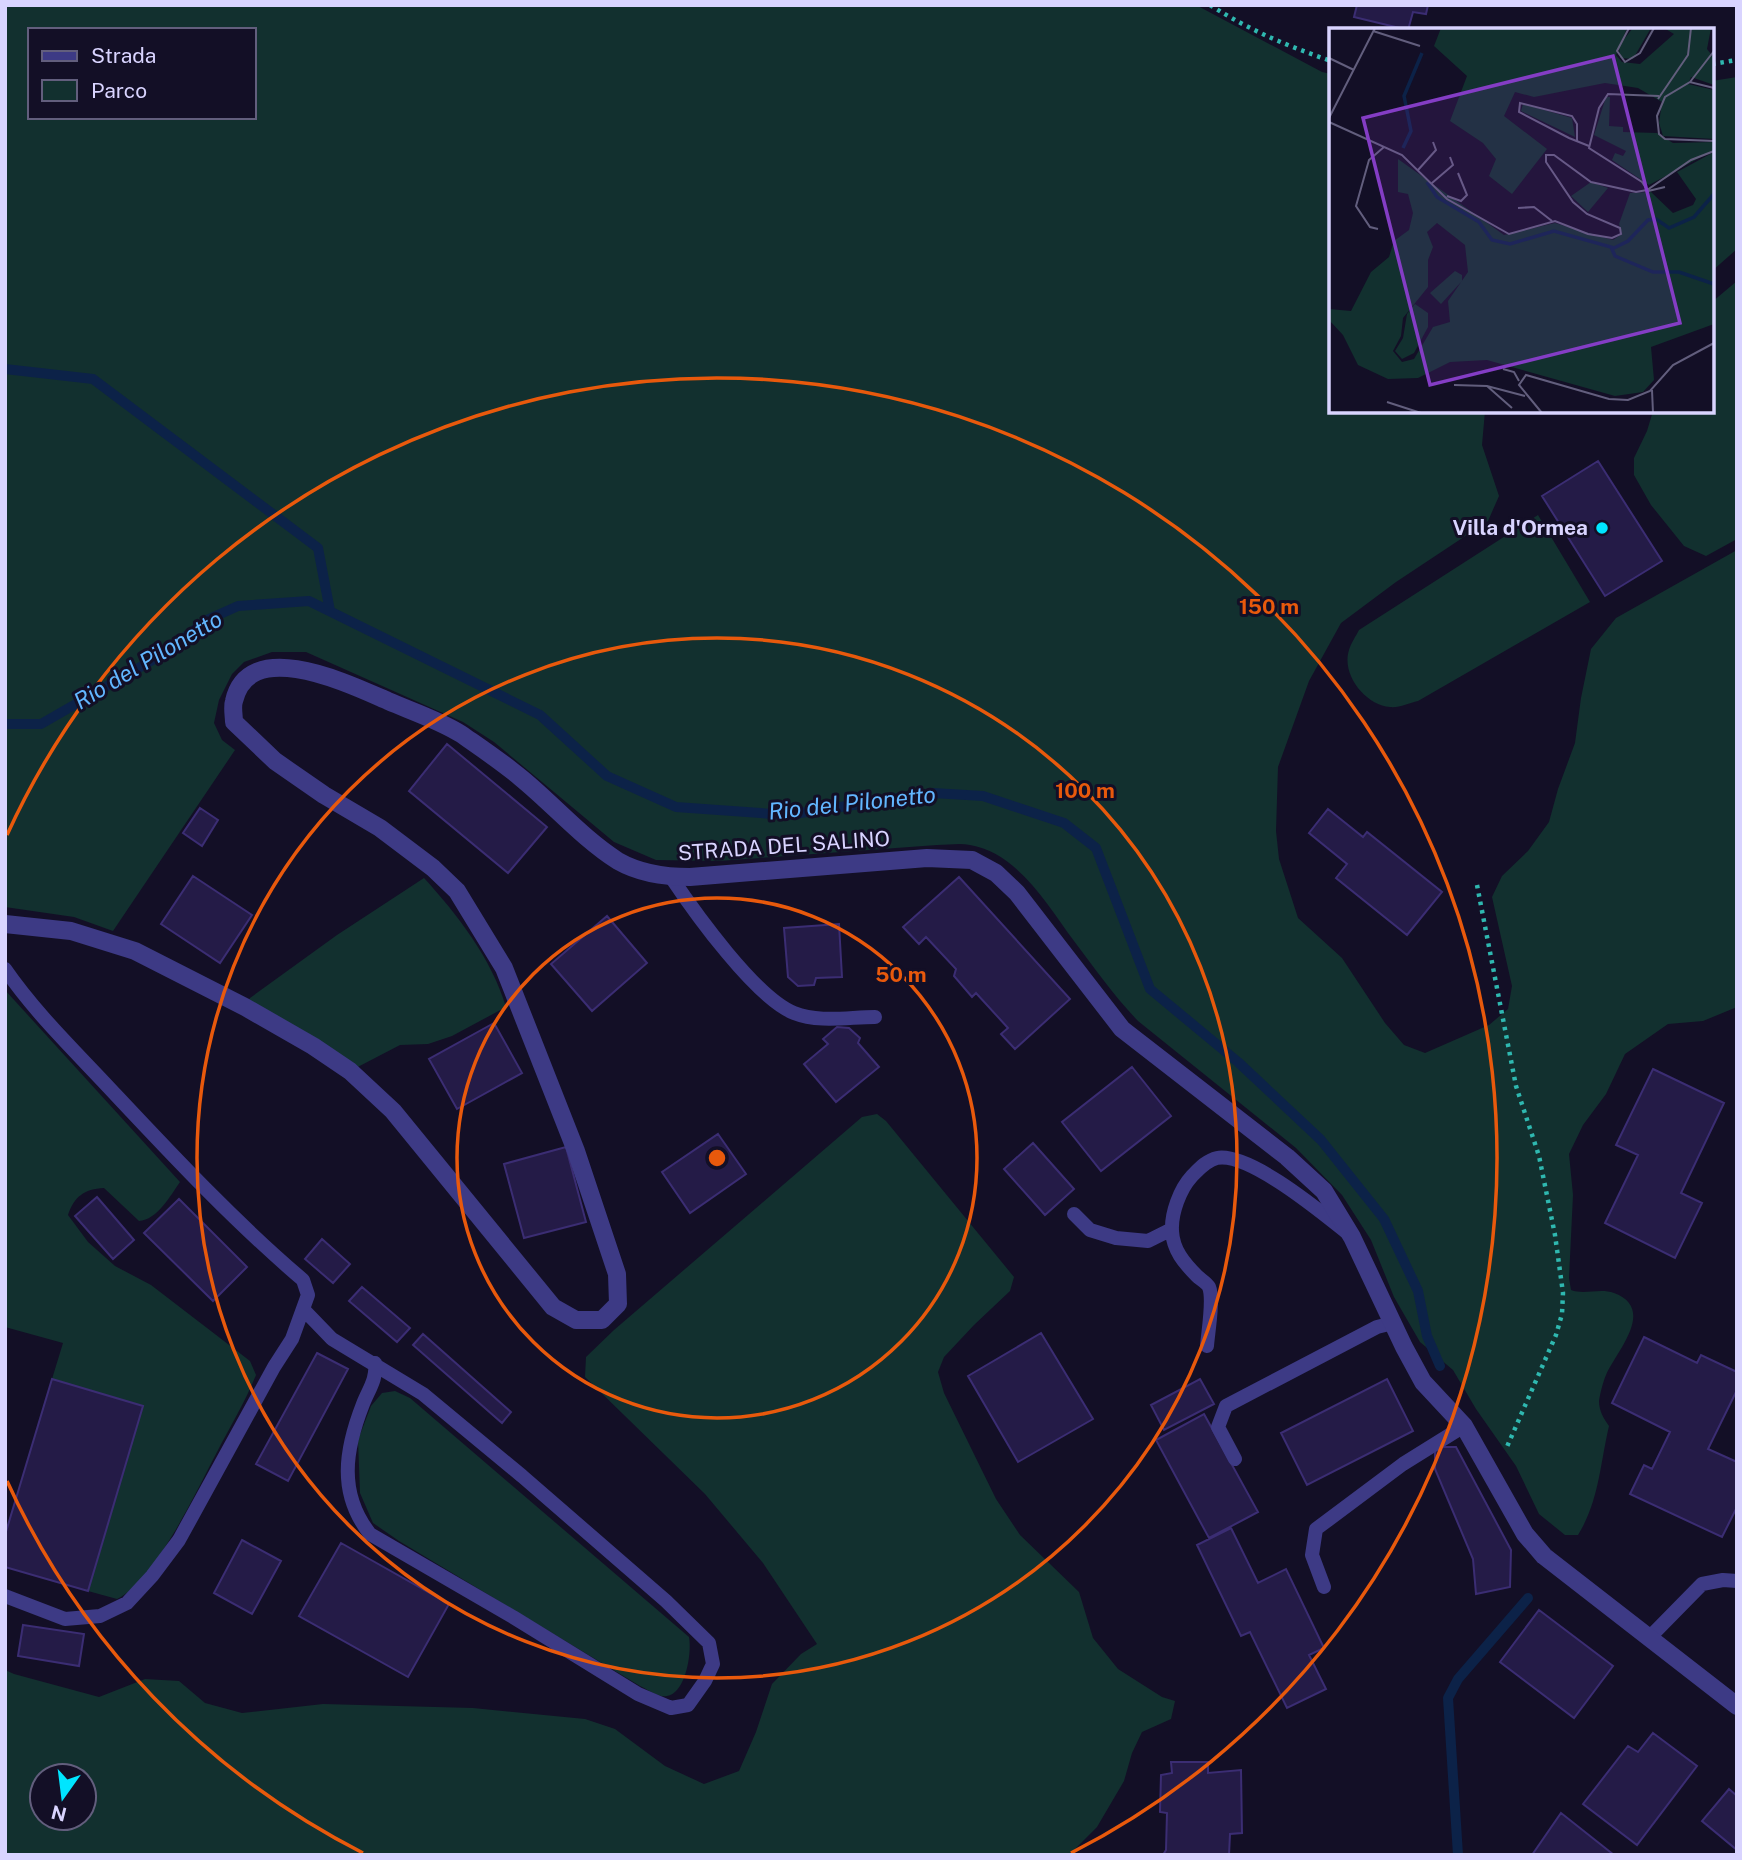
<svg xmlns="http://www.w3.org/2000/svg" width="1742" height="1860" font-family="'Public Sans',sans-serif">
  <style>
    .green { fill: #12302f; fill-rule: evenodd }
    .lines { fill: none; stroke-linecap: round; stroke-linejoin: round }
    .stream { stroke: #0c2248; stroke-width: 10 }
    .building { fill: #241b47; stroke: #3b2d73; stroke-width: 2 }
    .path { stroke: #2fb8b0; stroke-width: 4.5; stroke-dasharray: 3.5 5; stroke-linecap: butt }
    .service { stroke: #3d3a85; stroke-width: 14 }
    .minor { stroke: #3d3a85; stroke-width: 18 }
    .ring { fill: none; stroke: #e8590c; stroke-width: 3.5 }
    .poi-dot { fill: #00e5ff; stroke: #130f26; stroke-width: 2.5 }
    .labels { text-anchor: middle; stroke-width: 6; stroke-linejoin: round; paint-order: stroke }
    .poi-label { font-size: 21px; font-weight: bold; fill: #d9d4ff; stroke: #130f26; text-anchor: end }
    .street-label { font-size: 21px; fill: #d9d4ff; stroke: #130f26 }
    .water-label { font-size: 23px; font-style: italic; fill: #62b6ff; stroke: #130f26 }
    .inset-river { fill: none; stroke: #0c2248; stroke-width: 3.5 }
    .inset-road { fill: none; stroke: #625e7d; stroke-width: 2 }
    .view { fill: #843dc5; fill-opacity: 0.15; stroke: #843dc5; stroke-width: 3.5 }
    .inset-edge { fill: none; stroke: #d9d4ff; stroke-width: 3.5 }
    .centre { fill: #e8590c; stroke: #130f26; stroke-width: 3.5 }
    .ring-label { font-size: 21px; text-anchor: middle; font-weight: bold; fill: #e8590c; stroke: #130f26; stroke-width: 6; stroke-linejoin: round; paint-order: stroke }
  </style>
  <rect width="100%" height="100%" fill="#130f26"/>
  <path class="green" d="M5,5H1196L1322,72L1331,74V411H1485L1482,445L1499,496L1488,521L1396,582L1341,623L1309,681L1278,767L1276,831L1279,859L1298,918L1342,958L1385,1023L1404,1045L1425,1053L1489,1025L1508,1009L1512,986L1492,897L1502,876L1528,851L1549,822L1558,789L1575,743L1581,698L1591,649L1616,618L1737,550V1007L1703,1021L1668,1024L1625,1054L1606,1094L1583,1125L1569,1154L1573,1195L1569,1278L1571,1290C1584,1295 1600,1288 1614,1293C1657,1309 1616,1352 1606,1375C1603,1382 1600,1394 1599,1401C1599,1411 1604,1419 1609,1426C1600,1464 1599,1501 1578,1535H1565L1539,1514L1516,1466L1476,1409L1453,1370L1420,1342L1394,1297L1371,1240L1342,1195L1296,1148L1138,1021C1115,997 1095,969 1074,941C1048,906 1018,853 970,845C960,843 948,845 937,845L718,861L656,860L614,842L494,742L463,722L306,652H272L244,662L232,674L219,700L214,723L222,740L235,750L113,931L74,917L5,907ZM30,30H254V117H30Z
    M1737,77V249L1712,271V81Z
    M1737,281V539L1706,556L1684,546L1651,505L1634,475V458L1647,431L1653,411H1712V302Z
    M1538,515L1590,602L1418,701C1409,703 1399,708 1390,707C1366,705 1341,675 1349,650C1351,643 1356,636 1359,630Z
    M424,878C457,914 492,959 506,1007L452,1036L428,1044L400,1045L350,1071L245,1007L250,998L337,935Z
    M5,990L180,1182C171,1195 157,1220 139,1221L104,1188C84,1189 74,1197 68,1215L88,1242L115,1266L151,1285L250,1361L256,1375C245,1402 230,1427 217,1452C197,1490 155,1581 117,1599L88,1591L143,1406L52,1379L63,1343L5,1327Z
    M877,1114L886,1121L1014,1277L1010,1291L974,1325L944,1357L938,1372L944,1393L996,1499L1020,1535L1079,1592L1093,1638L1118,1669L1162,1697L1175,1701L1171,1719L1142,1732L1132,1753L1124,1781L1097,1827L1069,1855H5V1670L14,1674L99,1697L145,1679L179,1681L205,1703L242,1713L323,1704L473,1708L585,1719L615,1729L665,1766L704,1784L739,1771L756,1732L772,1684L801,1654L817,1644L763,1563L705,1494L585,1377L586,1357L614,1330L862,1117ZM42,1776H84V1818H42Z
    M395,1391L410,1398L689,1637C692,1652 686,1693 667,1696C659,1698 647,1689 640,1686L399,1541L373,1523L360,1493L358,1440L371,1406L382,1393Z"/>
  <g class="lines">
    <path class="stream" d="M5,369L93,379L318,548L330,611
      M5,724H41L163,654L209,619L238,606L309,601L540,715L607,776L676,807L787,815L933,793L983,796L1064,823L1096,848L1150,989L1238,1062L1321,1140L1384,1219L1418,1291L1427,1336L1440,1366
      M1458,1855L1448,1698L1458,1679L1528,1598"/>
  </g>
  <path class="building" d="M1357,5H1428L1426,14L1413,12L1408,30L1354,17Z
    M1598,461L1662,561L1605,596L1542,496Z
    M447,744L547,827L508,873L409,791Z
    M200,808L218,820L202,846L183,833Z
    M1328,809L1363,837L1367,832L1442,892L1407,935L1336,878L1347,864L1309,833Z
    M193,876L252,915L220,963L161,924Z
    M959,877L1070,999L1015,1049L1001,1034L1008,1028L976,993L972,997L954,976L956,969L926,937L919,944L903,927Z
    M607,916L647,963L592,1011L551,964Z
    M839,924L842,977L816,978L814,985L798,986L788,977L784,928Z
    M494,1023L522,1073L457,1109L429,1059Z
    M837,1027L849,1028L860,1038L858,1043L879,1067L836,1102L804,1064L828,1044L823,1039Z
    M1132,1067L1171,1116L1101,1171L1062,1122Z
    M1653,1069L1724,1103L1681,1193L1702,1203L1675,1258L1605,1223L1638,1155L1616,1145Z
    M718,1134L746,1174L690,1213L662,1172Z
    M1033,1143L1074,1189L1045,1215L1004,1169Z
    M566,1147L586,1222L524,1238L504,1164Z
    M97,1197L134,1240L113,1259L75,1216Z
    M179,1199L247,1267L213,1301L144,1233Z
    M322,1239L350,1264L333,1283L305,1259Z
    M362,1287L410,1328L397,1342L349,1301Z
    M1041,1333L1093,1419L1018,1462L968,1376Z
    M423,1334L511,1412L502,1423L413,1345Z
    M1644,1337L1697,1363L1701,1355L1737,1372V1390L1708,1449L1737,1462V1507L1722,1537L1630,1494L1644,1465L1652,1469L1670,1432L1612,1403Z
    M317,1353L348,1369L288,1481L256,1464Z
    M52,1379L143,1406L88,1591L5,1567V1535Z
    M1200,1379L1214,1404L1164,1430L1151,1405Z
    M1387,1379L1413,1431L1307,1485L1281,1433Z
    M1204,1414L1258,1512L1209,1538L1156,1440Z
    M1435,1447H1456L1511,1550L1510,1587L1476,1594L1473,1559L1435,1469Z
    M1231,1528L1258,1583L1286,1569L1324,1648L1309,1655L1326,1689L1287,1708L1250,1632L1241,1636L1197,1545Z
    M242,1540L281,1561L252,1614L214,1593Z
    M341,1543L449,1604L408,1677L299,1616Z
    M1539,1610L1613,1666L1574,1718L1500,1662Z
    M23,1625L84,1634L79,1666L18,1656Z
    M1653,1733L1697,1766L1637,1845L1583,1804L1628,1746L1638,1752Z
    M1171,1762H1208V1773L1241,1770L1242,1833L1230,1834L1229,1855H1163L1166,1850L1167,1813L1160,1812L1161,1775L1172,1773Z
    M1729,1789L1737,1796V1850L1702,1821Z
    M1561,1813L1614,1855H1532Z"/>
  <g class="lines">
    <path class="path" d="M1210,5C1251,31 1285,45 1331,61
      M1712,64L1737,60
      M1477,885L1516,1086L1539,1156L1555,1235L1563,1293L1562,1314L1556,1335L1506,1449"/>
    <path class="service" d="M671,877C695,913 756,998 794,1013C819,1023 849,1017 875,1017
      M5,969C36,1014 77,1053 114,1093C175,1158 235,1222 303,1280L308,1295L292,1339L274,1367L179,1540L152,1576L127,1603L100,1616L65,1619L5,1596
      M1074,1214L1090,1230L1116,1238L1148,1241L1172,1229
      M304,1310L332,1339L423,1394L522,1476L666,1601L709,1643L713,1664L705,1681L688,1705L671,1708L638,1694L513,1617L370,1534C338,1493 345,1450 363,1404C369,1389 377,1379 375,1363
      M1207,1346C1208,1332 1214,1299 1209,1287C1207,1283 1200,1279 1197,1276C1184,1263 1173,1250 1172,1231C1171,1213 1180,1189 1192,1176C1199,1169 1207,1160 1217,1158C1249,1152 1321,1212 1345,1231
      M1235,1459L1218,1427L1226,1406L1377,1327L1393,1323
      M1324,1587L1312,1555L1316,1529L1403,1464L1464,1426
      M1649,1638L1702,1584L1723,1580L1737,1581"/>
    <path class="minor" d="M5,924L71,931L135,951L245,1007L313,1046L350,1071L393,1111L553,1307L576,1320H602L618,1304L617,1274L576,1151L504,968L457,891L433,868L380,828L324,795L275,761L234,722C234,716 232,707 234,701C249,635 351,685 388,701C411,711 439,720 461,734C481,748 502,762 521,778C554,805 582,838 618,861C639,873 666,877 690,877L927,858L972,860L996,873L1017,893L1122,1029L1287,1157L1324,1191L1352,1237L1404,1347L1423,1382L1464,1426L1525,1534L1544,1556L1737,1706"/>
  </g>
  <g class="ring">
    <circle cx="717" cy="1158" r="260"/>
    <circle cx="717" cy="1158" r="520"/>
    <path d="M363 1853A780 780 0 0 1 7 1481M7 835A780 780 0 1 1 1071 1853"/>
  </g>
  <circle class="poi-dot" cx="1602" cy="528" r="7"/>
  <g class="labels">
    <g class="poi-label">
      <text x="1588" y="535">Villa d'Ormea</text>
    </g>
    <g class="street-label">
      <text transform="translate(784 846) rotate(-4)" y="7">STRADA DEL SALINO</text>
    </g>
    <g class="water-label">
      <text transform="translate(148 660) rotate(-31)" y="8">Rio del Pilonetto</text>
      <text transform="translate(852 803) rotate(-6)" y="8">Rio del Pilonetto</text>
    </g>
  </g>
  <g transform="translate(1329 28)">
    <rect width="385" height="385" fill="#130f26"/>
    <path d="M112,0H298L287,27L293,34L311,36L345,6L335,0H382L378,21L385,30V57L362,49L359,56L385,62V111L334,108L330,95L333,74L309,60L276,55L205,69L186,64L175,88L218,121L183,166L160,148L167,131L154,115L121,93L138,48L105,18ZM322,0L304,31L291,30L290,18L303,1ZM277,69H281L280,98L294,99V104L328,105L344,115L385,114V122L320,157L283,132L286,125L294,128L297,123L265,107ZM194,76L243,90L246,109L192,83ZM385,124V296L322,319L325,352L314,364L286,368L158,332L121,334L89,350L59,351L29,337L14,307L0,292V281L22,283L42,244L60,229L65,213L80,202L84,185L79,166L69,164V131L175,207L226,195L284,212L293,206L290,196L301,165L322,164L344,185L364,177L367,171L348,144ZM108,195L136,217L139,244L119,273L121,294L104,299L85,331L73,334L64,323L72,308L74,290L99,259V232L104,219L98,204ZM262,154L279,160L259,184L242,168ZM126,243L133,247V253L112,276L101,265ZM86,276L99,285V299L85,325L73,331L66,323L74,310L78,286Z" fill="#12302f" fill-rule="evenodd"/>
    <path class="inset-river" d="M74,120L82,103L75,68L93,25M98,154L108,169L150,194L163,212L181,216L225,203L285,220L299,213L319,192L327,191L340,200L365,189L385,166M282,219L286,228L324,244H350L385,256"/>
    <path class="inset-road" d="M300,0L288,23L296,34L311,25L325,0M44,3L91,18M0,30L25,42M361,54L385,23M385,60L361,54L336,69L328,88L330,106L336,111L385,113M330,68L279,66L270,80L260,120L313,154L319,163L336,159M329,71L359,27L362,0M0,90L46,0M0,94L73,127L118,171L180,206L226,193L259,206L283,210L292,206L291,200L258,186L244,174L217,134V127H225L262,154L307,164L318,162L362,132L385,123M248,113V96L243,88L191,75L190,84L240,110L260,118M89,142L107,122L104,114M103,155L124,137L121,129M118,168L132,173L138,167L129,145M189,180L205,179L223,193M49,201L41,199L27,178L40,132L55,119M174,341L185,344L190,353M125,357L158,358L196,368M158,358L183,380M323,362L324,385M58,374L92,385M213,385L190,357L197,347L280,371L299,372L321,363L344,337L385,315"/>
    <path class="view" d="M284,28L351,295L101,357L34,90Z"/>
    <rect width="385" height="385" class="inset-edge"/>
  </g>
  <circle cx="717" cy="1158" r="10" class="centre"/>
  <g class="ring-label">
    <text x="1269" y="614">150 m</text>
    <text x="1085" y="798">100 m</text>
    <text x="901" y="982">50 m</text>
  </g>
  <rect width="1742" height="1860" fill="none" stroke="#d9d4ff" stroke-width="14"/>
  <rect x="28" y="28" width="228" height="91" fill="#130f26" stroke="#625e7d" stroke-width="2"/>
  <rect x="42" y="51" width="35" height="10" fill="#3d3a85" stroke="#625e7d" stroke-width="2"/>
  <text x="91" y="63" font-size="21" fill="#d9d4ff">Strada</text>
  <rect x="42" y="80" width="35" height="21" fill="#12302f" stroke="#625e7d" stroke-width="2"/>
  <text x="91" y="98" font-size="21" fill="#d9d4ff">Parco</text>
  <g transform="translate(63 1797) rotate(194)"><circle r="33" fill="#130f26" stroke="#625e7d" stroke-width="2"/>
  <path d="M0-5L12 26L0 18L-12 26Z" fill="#00e5ff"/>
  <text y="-10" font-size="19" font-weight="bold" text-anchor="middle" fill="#d9d4ff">N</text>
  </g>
</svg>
